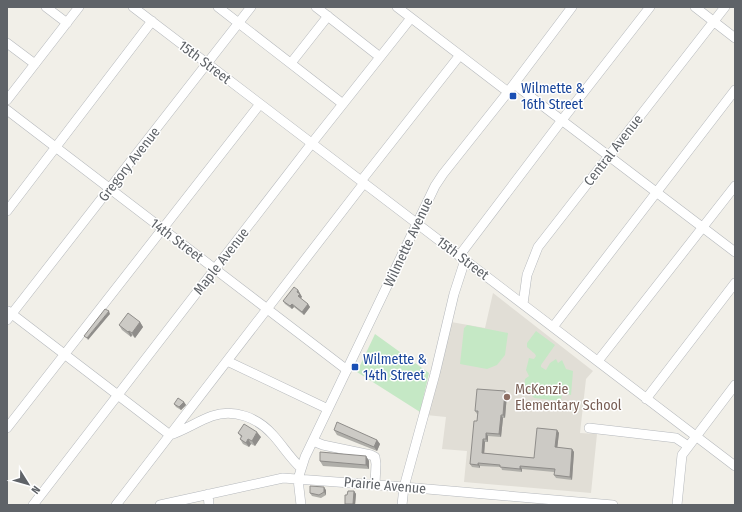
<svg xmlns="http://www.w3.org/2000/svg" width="742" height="512" font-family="'Fira Sans Condensed',sans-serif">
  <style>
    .education { fill: #e1ded6 }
    .green { fill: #c5e8c5 }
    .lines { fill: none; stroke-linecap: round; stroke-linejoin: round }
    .minor-casing { stroke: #b5b8bc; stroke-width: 10 }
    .minor { stroke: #fff; stroke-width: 9 }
    .wall { fill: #afaea9 }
    .shaded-wall { fill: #8f8d8a }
    .building { fill: #cccac5; stroke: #8f8d8a }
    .transit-dot { fill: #1a4fb4; stroke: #fff; stroke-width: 1.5 }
    .education-dot { fill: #8d6e63; stroke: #fff; stroke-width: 1.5 }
    .labels { text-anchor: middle; stroke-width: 3; stroke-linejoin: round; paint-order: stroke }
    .street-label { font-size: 14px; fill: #5f6368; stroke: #fff }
    .transit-label { font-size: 14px; fill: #164399; stroke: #fff; text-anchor: start }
    .education-label { font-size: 14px; fill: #785e54; stroke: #fff; text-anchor: start }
  </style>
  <rect width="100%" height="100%" fill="#f1efe8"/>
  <path class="education" d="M493,293L593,371L586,379L580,433L597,434L591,493L464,482L467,451L442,449L446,417L426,415L451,322L485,328Z"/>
  <path class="green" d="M467,325L508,333L505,355L497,365L487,369L460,364L464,328Z
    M536,331L555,345L541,365V367L546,370L550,363L556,359L558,363L562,360L566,369L573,371L571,395L562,393L561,401L534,398L524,387L525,379L529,376L526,370L529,358L534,359L536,356L535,354L527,347V343Z
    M375,334L429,373L420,412L357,372Z"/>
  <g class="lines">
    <g class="minor-casing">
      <path id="minor" d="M46,7L67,23
        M133,7L735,466
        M218,7L343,104
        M316,7L380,57
        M397,7L508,92
        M695,7L735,38
        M7,43L35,64
        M291,63L328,16
        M514,84L735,252
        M7,100L79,7
        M7,110L347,370
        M361,181L460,55
        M7,211L152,21
        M459,256L562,120L650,7
        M523,304L527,275L538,247L725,7
        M8,311L170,435C185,430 198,421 212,416C234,408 258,418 273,435C283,446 290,458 301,468
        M7,320L251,7
        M553,327L735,90
        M227,361L328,409
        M598,361L735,186
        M646,399L735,283
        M7,428L260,104
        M589,428L676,438L688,446
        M313,441L323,445L371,455L375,457L376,464L375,484
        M208,494L209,505
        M33,505L312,143L411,18
        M116,505L364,183
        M160,505L283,478L404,487L613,505
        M301,505L298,479L305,457L435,186L443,174L508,92L572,7
        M402,505L404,487L435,374L454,294L465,260
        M677,505L682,455L735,385"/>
    </g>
    <use href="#minor" class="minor"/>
  </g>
  <path class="wall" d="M298,290L302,297L300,298L308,304L310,307L304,315L294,307L292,309L285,304L283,301Z
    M140,322L143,327L135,338L132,335L131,337L122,330L119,325Z
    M507,394L505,418H503L501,437L488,436V442H485L484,453L534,458L557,430L559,433L557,448L572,449L574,452L572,480L556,478L554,475V472L522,469V472L502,470L501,467L480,466V468L472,467L470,464L477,421L478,414H477L475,411Z
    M184,402L186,405L181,410L176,407L174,404Z
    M334,430L377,440L380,444L377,451L337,435Z
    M238,433L261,437L255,446L251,444L249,447L243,444L240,439L241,437Z
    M366,456L369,461V469L323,466L320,461Z
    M326,490V495L321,498L312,496L310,493Z
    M354,491L356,494L355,505H345V504Z"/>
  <path class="shaded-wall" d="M298,290L302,297L300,299L298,296L297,292Z
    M292,304L294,307L292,309L290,306Z
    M308,304L310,307L304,315L302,312Z
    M109,311L110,314L88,340L87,338Z
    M140,322L143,327L135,338L132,333Z
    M129,331L132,335L131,337L128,332Z
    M505,391L507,394L505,418L503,415Z
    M184,402L186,405L181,410L179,407Z
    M501,415L503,418L501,437L499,434Z
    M557,430L559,433L557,450L555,447Z
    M257,432L261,437L255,446L252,441Z
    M486,433L488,436V442L486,439Z
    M248,439L251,444L249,447L246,443Z
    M483,439L485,442L484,456L482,453Z
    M377,440L380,444L377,451L374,447Z
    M572,449L574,452L572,480L570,477Z
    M366,456L369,461V469L366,465Z
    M478,463L480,466V468L478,465Z
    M520,466L522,469V472L520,469Z
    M324,487L326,490V495L324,492Z
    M354,491L356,494L355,505H354L353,504Z"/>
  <path class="building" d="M294,287L298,290L297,292L300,294L298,296L308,304L302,312L292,304L290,306L283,301Z
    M105,309L109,311L87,338L84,336Z
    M128,313L140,322L132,333L129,331L128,332L119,325Z
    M477,389L505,391L503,415H501L499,434L486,433V439H483L482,453L534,458L537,428L557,430L555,447L572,449L570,477L554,475L555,469L520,466V469L500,467V465L478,463V465L470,464L474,421H477L478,411H475Z
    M178,398L184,402L179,407L174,404Z
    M337,422L377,440L374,447L334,430Z
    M244,424L257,432L252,441L248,439L246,443L240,439L242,436L238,433Z
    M320,452L366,456V465L320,461Z
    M310,486L324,487V492L319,495L310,493Z
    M348,491H354L353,504H345V495H347Z"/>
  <g class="transit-dot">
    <rect x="509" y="92" width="8" height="8" rx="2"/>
    <rect x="351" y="363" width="8" height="8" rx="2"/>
  </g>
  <circle class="education-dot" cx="507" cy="397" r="4"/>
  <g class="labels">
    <g class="street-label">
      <text transform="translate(205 62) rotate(37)" y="5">15th Street</text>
      <text transform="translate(613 150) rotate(-52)" y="5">Central Avenue</text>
      <text transform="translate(129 164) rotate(-52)" y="5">Gregory Avenue</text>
      <text transform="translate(177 240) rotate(37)" y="5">14th Street</text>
      <text transform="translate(408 242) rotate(-65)" y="5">Wilmette Avenue</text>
      <text transform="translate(463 258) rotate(37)" y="5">15th Street</text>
      <text transform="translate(221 261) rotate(-52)" y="5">Maple Avenue</text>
      <text transform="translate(385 485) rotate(5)" y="5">Prairie Avenue</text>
    </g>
    <g class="transit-label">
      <text x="521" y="93">Wilmette &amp;<tspan x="521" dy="16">16th Street</tspan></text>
      <text x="363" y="364">Wilmette &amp;<tspan x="363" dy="16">14th Street</tspan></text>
    </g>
    <g class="education-label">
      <text x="515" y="394">McKenzie<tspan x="515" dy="16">Elementary School</tspan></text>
    </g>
  </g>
  <rect width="742" height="512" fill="none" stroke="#5f6368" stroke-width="16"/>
  <g transform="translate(28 484) rotate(127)" stroke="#ffffff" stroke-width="3" paint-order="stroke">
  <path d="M0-3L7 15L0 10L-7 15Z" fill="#5f6368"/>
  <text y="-6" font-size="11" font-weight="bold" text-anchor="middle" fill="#5f6368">N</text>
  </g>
</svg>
